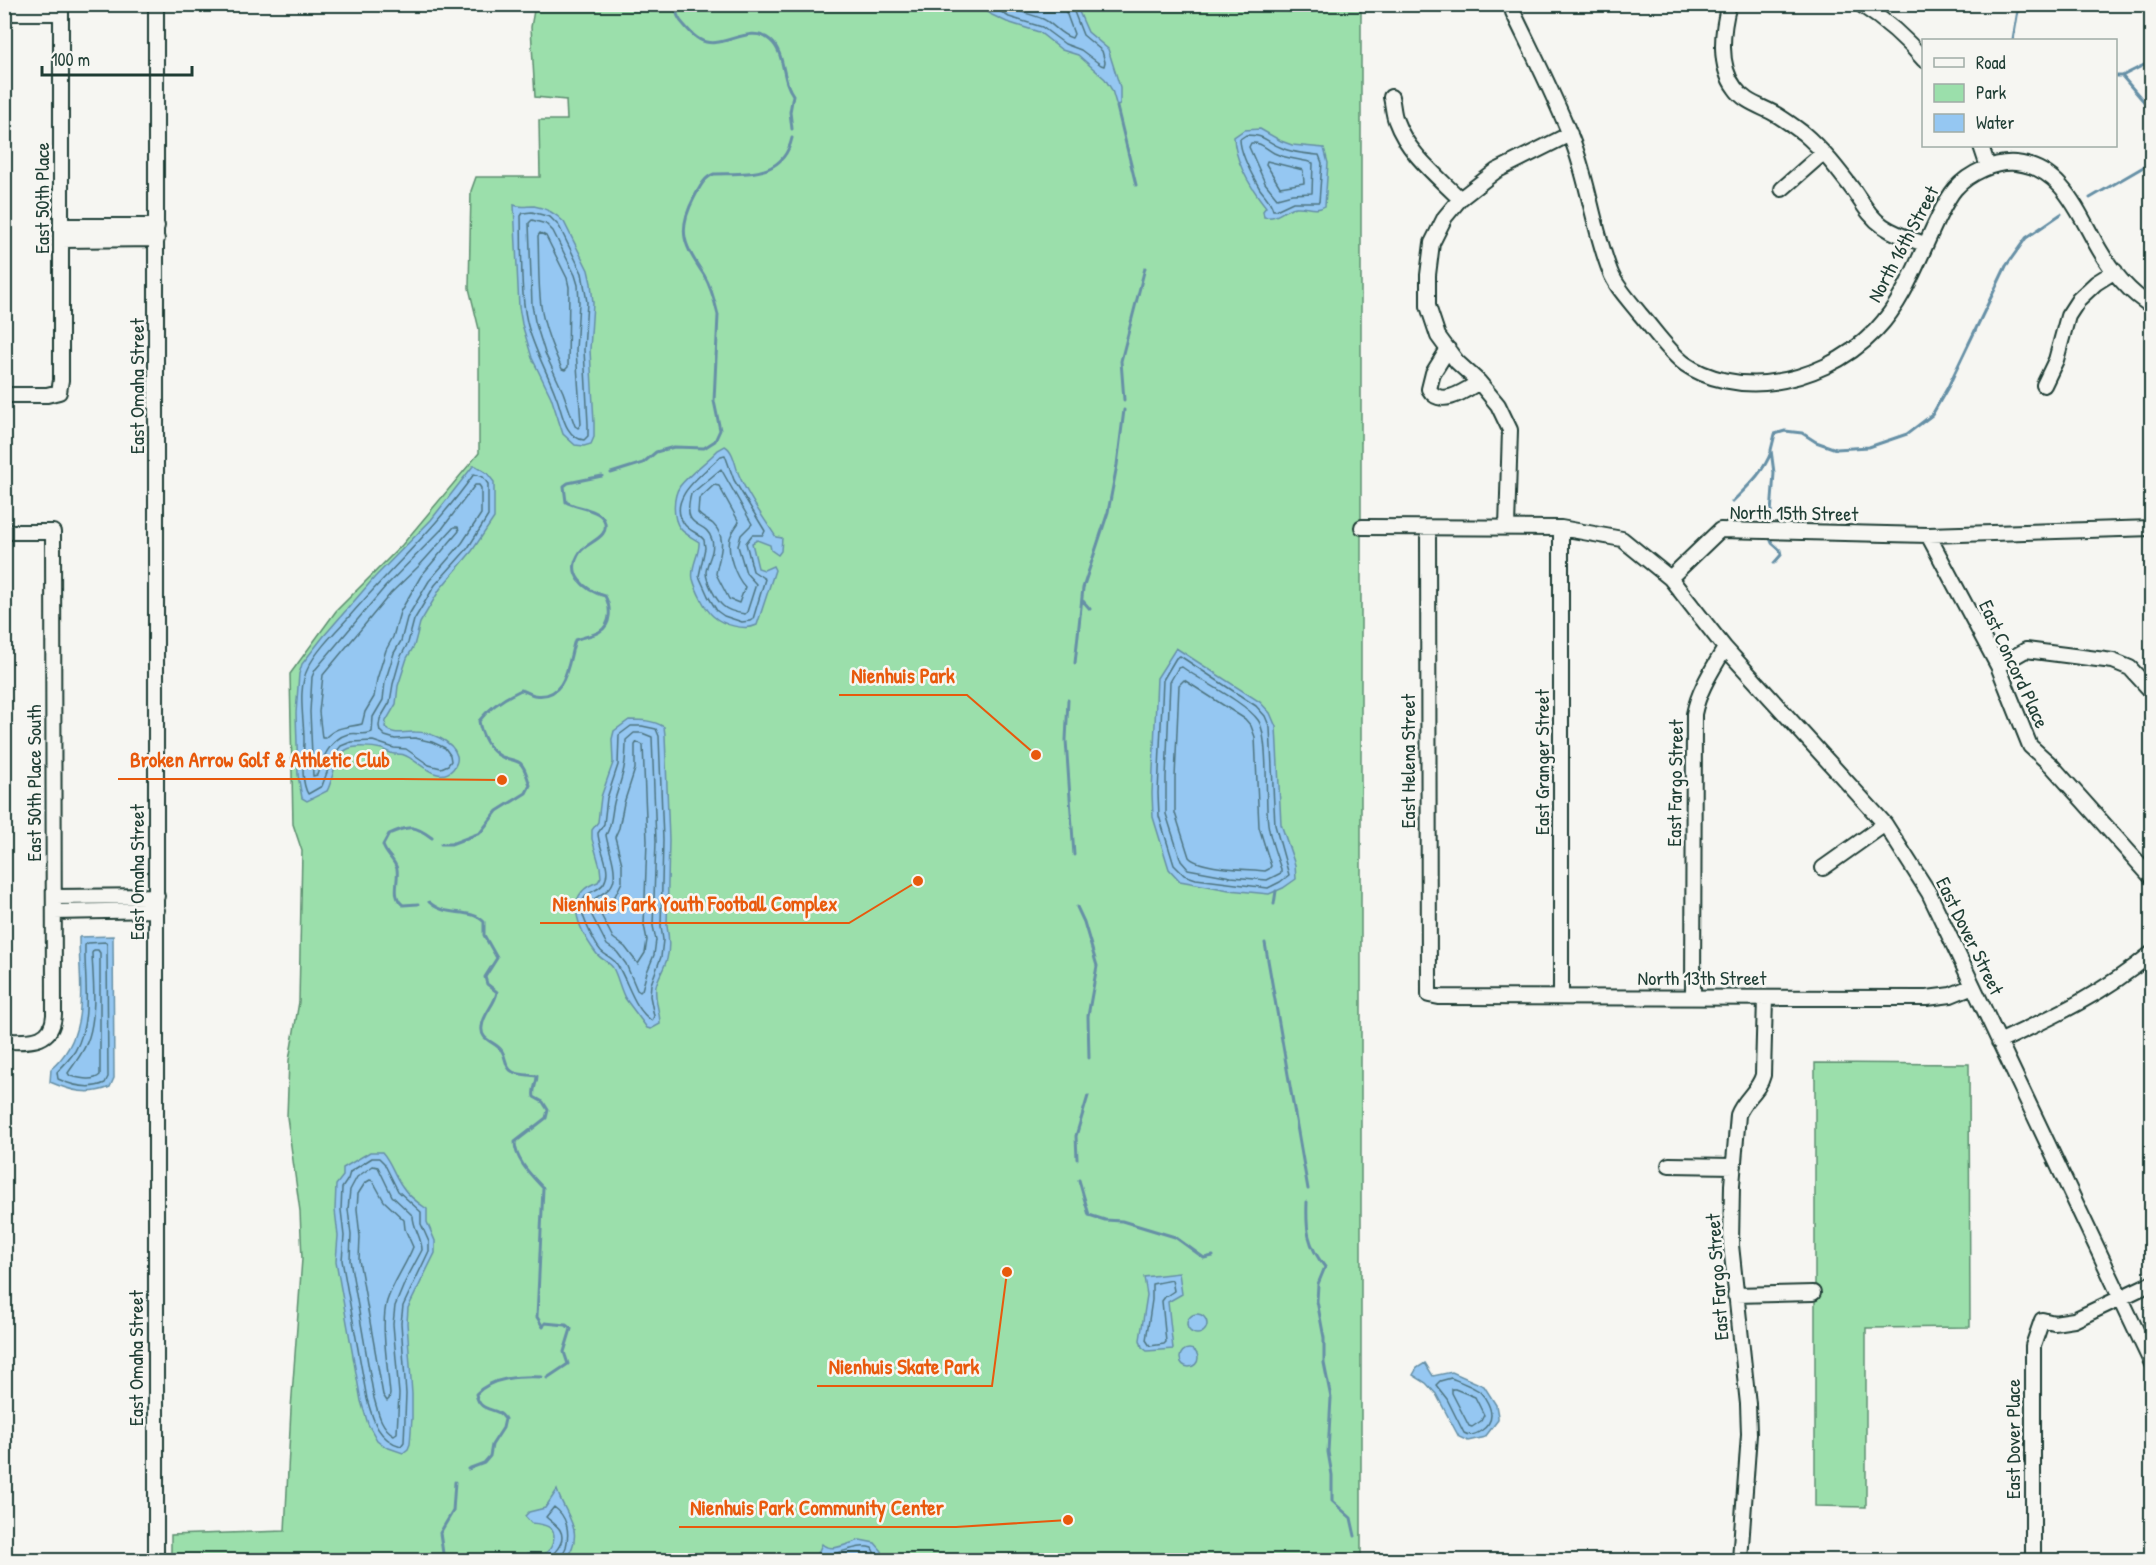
<svg xmlns="http://www.w3.org/2000/svg" width="2156" height="1565" font-family="'Patrick Hand',sans-serif">
  <style>
    .green { fill: #9bdfab; stroke: #5d8e70; stroke-width: 1.5 }
    .water { fill: #95c7f2; stroke: #6690a6; stroke-width: 1.5 }
    .lines { fill: none; stroke-linecap: round; stroke-linejoin: round }
    .shore { stroke: #4e7480; stroke-width: 1.5 }
    .stream { stroke: #6690a6; stroke-width: 3 }
    .minor-casing { stroke: #1f3d34; stroke-width: 18 }
    .minor { stroke: #f6f6f2; stroke-width: 14 }
    .labels { text-anchor: middle; stroke-width: 5; stroke-linejoin: round; paint-order: stroke }
    .street-label { font-size: 20px; fill: #1f3d34; stroke: #f6f6f2 }
    .leader { fill: none; stroke: #e8590c; stroke-width: 2 }
    .callout-dot { fill: #e8590c; stroke: #f6f6f2; stroke-width: 2 }
    .callout-label { font-size: 21px; text-anchor: middle; font-weight: bold; fill: #e8590c; stroke: #f6f6f2; stroke-width: 5; stroke-linejoin: round; paint-order: stroke }
  </style>
  <rect width="100%" height="100%" fill="#f6f6f2"/>
  <filter id="ink" filterUnits="userSpaceOnUse"><feTurbulence type="fractalNoise" baseFrequency=".0167" numOctaves="2"/><feDisplacementMap in="SourceGraphic" scale="12" xChannelSelector="R" yChannelSelector="G"/><feConvolveMatrix kernelMatrix="1 2 1 2 8 2 1 2 1" color-interpolation-filters="sRGB"/></filter>
  <g filter="url(#ink)">
    <path class="green" d="M535,5H1361V1560H171V1535L285,1531L291,1409L302,1259L300,1211L287,1117L289,1060L299,1002L302,851L293,824L290,674L336,611L402,545L479,453V329L469,288L471,191L476,177H540L539,120H567L566,100L535,97L531,27Z
      M1815,1063L1969,1064L1970,1327L1866,1328V1507L1815,1506Z"/>
    <path class="water" d="M979,5H1076L1088,32L1108,49L1120,87V103L1117,107L1112,90L1105,79L1078,55L1062,50L1039,32L1007,22L992,15Z
      M1260,129L1281,141L1292,145L1324,148L1328,163L1325,206C1316,212 1307,206 1296,207C1282,209 1280,219 1264,217L1263,211L1266,207C1251,188 1235,162 1234,137L1244,130Z
      M514,205C521,208 526,206 534,206C546,208 556,214 564,222L588,270L591,283L593,303L590,350L594,423V437L591,444L584,446L575,445L563,434L551,397L532,358L522,324L519,307Z
      M725,446C734,451 735,466 739,475C748,497 763,517 776,537L782,538L781,551L778,555L771,550L770,545L757,540L752,543L758,568L764,570L773,566L775,570L757,625C745,631 723,625 713,616C705,609 696,590 693,579C690,566 700,555 699,542C692,537 684,534 680,528C672,518 673,496 680,486C690,473 707,462 718,450Z
      M473,466H476L487,473L494,482V518L472,551L440,589L420,623L414,646L407,658L398,686L396,704L386,721L385,727C395,737 403,731 415,732C429,732 453,740 457,756C458,760 456,765 453,769C438,786 417,759 404,755C402,754 397,754 395,754C390,754 387,751 382,749C373,747 354,745 346,750C333,758 334,779 327,791L307,801L302,798L298,775L296,713L299,674L302,664L323,637L375,577L431,520Z
      M1176,648L1260,702L1270,713L1276,727L1281,824L1295,865L1296,879L1283,888L1269,894L1229,890L1180,881L1169,869L1153,817L1152,793L1157,678Z
      M629,720C641,720 653,720 664,727L665,735L669,840L667,926C669,937 670,948 667,959C664,969 658,977 656,986C654,999 660,1011 660,1024L651,1029L647,1028C640,1018 632,1008 625,998C620,989 618,977 613,968C608,961 600,959 596,953C579,930 561,894 598,882L601,877L600,867L592,839V830L598,822L601,797L613,763L612,739L614,731Z
      M113,936L114,1078L110,1087C89,1096 71,1091 50,1082L51,1069C91,1035 79,985 79,937Z
      M370,1152H382C391,1162 394,1175 402,1186C408,1196 418,1203 427,1209V1222L435,1241V1253L408,1308L407,1323L412,1394V1418L410,1444L408,1449L403,1453L386,1447L377,1440L368,1424L361,1401L336,1261L338,1236L335,1210L336,1185L343,1176V1168Z
      M1179,1273L1182,1294L1168,1302L1173,1349L1147,1351L1142,1347L1140,1340L1147,1295L1144,1277Z
      M1187 1324a10 10 0 1 1 20 0a10 10 0 1 1-20 0Z
      M1180 1358a9 9 0 1 1 18 0a9 9 0 1 1-18 0Z
      M1425,1363L1433,1376L1452,1372L1484,1386L1496,1405L1498,1416V1420L1485,1437L1468,1441L1459,1437L1436,1394L1426,1383L1413,1375L1417,1368Z
      M557,1490C565,1516 587,1531 565,1560H523L528,1553L544,1554C550,1550 551,1548 553,1542C558,1526 543,1524 531,1523L525,1516L529,1512L545,1508Z
      M860,1540L875,1543L882,1551L884,1560H815L822,1544C831,1553 849,1543 860,1540Z"/>
    <g class="lines">
      <path class="shore" d="M989,4L1009,17L1042,27L1065,44L1081,50L1101,65L1104,66L1105,62L1102,51L1083,35L1071,4
        M1002,4C1015,12 1029,13 1043,19C1054,24 1060,35 1072,38L1074,34L1063,4
        M1246,135C1266,135 1265,141 1282,148C1293,153 1307,154 1319,155L1322,163L1319,202H1293L1276,210H1273C1271,201 1265,196 1260,189C1253,177 1240,153 1240,139Z
        M1251,143C1261,142 1265,148 1274,153C1286,159 1300,159 1313,163L1312,193L1292,194L1277,198L1265,183L1249,147Z
        M1267,161L1303,170L1304,183L1280,187L1266,164Z
        M532,212L550,217L559,226L582,273L587,302L584,350L588,424V436L584,440C564,438 562,410 556,396C547,371 533,348 527,322C520,291 522,249 521,216L523,213Z
        M532,220L546,224L553,231L575,275L578,285L579,302L576,350L581,424L578,428L575,426L563,392L545,353L535,321L532,305L529,223Z
        M540,233L546,236L567,278L569,287L568,367L565,370L562,369C553,349 544,328 541,306C538,283 539,259 538,236Z
        M725,455L734,480L765,531L763,535H752L746,543L753,571L765,579L753,619L750,621L742,622L724,616L717,611L708,596L699,576L705,548L704,540C699,533 691,532 685,525C664,498 706,472 721,456Z
        M721,469L752,524L741,535L738,546L746,573L756,584L747,612L745,614C738,613 728,611 723,606C716,600 706,581 706,572C707,561 715,552 712,540C706,518 681,533 691,494Z
        M474,474L483,477L488,484V516L468,548L435,585L414,620L408,643L401,656L393,684L390,702L380,719L379,726L380,731L385,736L395,739L415,738L432,742L445,748L450,755L451,761L448,765L441,768L429,765L406,749L394,748L373,741L351,742L341,746L333,756L322,786L308,794C300,780 304,756 304,740C304,718 297,689 308,668C316,651 335,632 348,618C390,569 437,527 474,474Z
        M475,485H479L481,488V514L462,543L429,581L407,618L401,641L394,653L385,682L383,700L373,717L372,732C364,736 356,732 348,734C330,739 322,759 317,775L313,776L310,712L312,677L315,670L385,587L442,529Z
        M714,485L719,486L739,522C736,527 732,532 730,538C727,554 735,576 745,587L739,603L729,599L716,574C718,557 729,540 713,524C708,520 702,518 698,513L699,499Z
        M454,527H458L459,531L421,576L400,612L393,637L386,650L377,679L374,697L365,712L362,724C347,728 338,725 325,738H322L319,712L323,675L391,593L419,566Z
        M1180,656L1256,706L1265,716L1270,728L1275,825L1289,875L1280,882L1268,888L1196,879L1184,875L1174,865L1159,816L1158,793L1163,680L1176,658Z
        M1182,667C1201,681 1245,702 1258,720C1269,735 1265,801 1268,824C1270,839 1276,855 1281,869V873L1267,880L1231,877L1188,869L1181,861L1166,814V777L1170,682L1178,668Z
        M1184,680L1245,719L1251,726L1255,737L1259,827L1271,866L1269,869L1265,871C1248,869 1199,869 1189,857L1175,813V778L1179,685Z
        M631,726H642L656,729L659,736L663,840L661,926L663,940L661,957L651,984L650,996L654,1016L652,1021C634,1009 629,984 618,966C614,958 607,957 601,951C595,944 582,918 582,909C581,890 598,893 604,883C613,868 598,848 598,833L604,824L607,798L618,765L619,735Z
        M634,733H642L652,737L656,841L653,926L656,940L654,955L647,972L642,990L640,992L637,990L626,964L617,952L607,945L589,910C590,893 612,896 614,878C616,863 608,849 606,835C613,823 611,812 615,799C623,774 626,767 626,740Z
        M637,742L643,745L647,841L644,925L647,940L645,953L638,964L625,947L613,938L598,909L601,905L615,896L622,882V864L615,837L619,828L624,803L635,769V745Z
        M106,942L107,945L108,1077L105,1083C90,1090 73,1086 58,1079L57,1072C63,1066 70,1059 75,1051C93,1020 84,979 85,945L88,943Z
        M94,950H98L100,953V1075C93,1082 79,1078 70,1076L68,1073C76,1061 85,1051 89,1037C97,1011 93,980 92,953Z
        M372,1158H379L384,1163L398,1191L421,1212V1224L429,1242V1251L403,1306L401,1323L406,1394L404,1442L401,1446C378,1440 373,1420 367,1399L342,1260L344,1236L341,1210L342,1188L348,1179L350,1172Z
        M373,1166L378,1167L392,1196L413,1216C413,1228 422,1238 422,1250L405,1282L395,1306L393,1324L399,1394L397,1433L394,1435C381,1428 378,1412 374,1398L350,1260L351,1235L348,1209L350,1190L357,1177Z
        M370,1180L373,1181L384,1201L404,1220L405,1229L413,1247C406,1265 393,1282 387,1301C380,1323 388,1369 390,1394L389,1399L387,1401L383,1395L359,1260L360,1237L357,1209L358,1194L365,1183Z
        M1172,1280L1174,1291L1165,1297L1162,1301L1166,1342L1164,1344L1150,1346L1146,1340L1152,1300V1284Z
        M1451,1378C1458,1381 1477,1388 1481,1393C1486,1398 1491,1408 1491,1415C1491,1427 1474,1439 1464,1433L1447,1399L1436,1385L1440,1381Z
        M1452,1389H1455L1475,1397L1484,1415L1481,1421L1472,1427L1469,1426L1452,1393Z
        M542,1560C553,1557 567,1542 560,1530C557,1525 550,1521 546,1517L554,1507C567,1516 570,1532 566,1547C564,1552 562,1555 561,1560
        M821,1560L826,1554C842,1555 856,1543 872,1548L878,1560"/>
      <path class="stream" d="M676,4C675,13 678,19 684,25C690,32 697,40 706,42C726,47 751,24 770,40C786,53 781,80 793,95L790,112L792,129
        M2013,40L2019,4
        M2116,76H2122L2152,61
        M2122,76L2152,111
        M1117,107L1136,185
        M2090,198L2152,162
        M1124,400L1121,361L1145,268
        M611,473L643,463L656,452L674,447L704,448L715,441L720,430L714,401L718,315C715,302 711,287 704,275C685,246 676,232 694,198C699,189 703,178 714,174C747,173 783,178 792,138
        M1732,502C1747,487 1764,472 1771,452
        M1770,527L1774,473L1771,450L1775,434L1785,431L1802,433L1816,442L1836,449L1869,447L1907,434L1932,415L1948,387L2006,266L2026,238L2061,214
        M1769,536L1772,543L1780,550L1781,555L1774,563
        M1083,601L1090,609
        M1075,663L1083,588L1108,512L1117,465L1124,410
        M1068,700L1066,740L1074,855
        M441,844H451L480,833L497,811L526,793L530,785C527,778 526,768 520,763C515,760 507,759 502,757C489,751 481,734 479,721C489,708 506,697 521,690C526,691 530,694 534,695C568,701 568,660 575,640C582,637 592,636 599,632C612,625 611,607 605,596C584,590 565,574 580,552C588,541 611,538 604,520C599,509 576,508 566,502L564,486L568,483L602,476
        M429,902C446,918 470,907 484,922V935L497,958L485,977L487,984L497,992C495,1005 483,1013 482,1027C480,1041 495,1041 502,1051C506,1057 505,1068 513,1072C519,1075 530,1075 537,1076C537,1084 532,1089 534,1097L543,1102L548,1110L546,1118L515,1142C515,1160 532,1176 543,1188L537,1317L543,1327L545,1323L566,1325L571,1329L564,1352L568,1364L547,1378
        M418,904L403,905C391,896 399,882 397,869C395,860 385,854 383,845L389,834C409,825 415,825 432,838
        M1274,904L1276,891
        M1077,907L1084,922L1097,966L1088,1016L1089,1058
        M1265,943L1308,1189
        M1077,1159L1076,1136L1088,1096
        M1079,1180L1089,1215L1105,1220L1122,1221L1175,1237L1204,1258L1213,1256
        M1307,1202C1306,1229 1307,1245 1325,1267L1318,1284L1317,1301L1324,1338V1363L1331,1398L1328,1452L1332,1475V1501L1351,1518L1355,1536
        M468,1469L484,1463L490,1456L492,1445L503,1428L505,1419C497,1405 480,1415 476,1394C492,1377 520,1376 542,1377
        M444,1560L440,1533L453,1511L455,1482"/>
      <g class="minor-casing">
        <path id="minor" d="M1512,4L1513,12C1534,56 1557,100 1574,145C1589,186 1594,230 1610,271C1615,286 1630,301 1640,314C1654,330 1668,351 1685,364C1708,380 1739,385 1765,383C1807,379 1847,360 1876,330C1905,300 1919,257 1937,220C1942,210 1948,197 1955,189C1969,173 1995,161 2016,163C2063,168 2078,213 2099,249C2111,270 2130,294 2152,306
          M1729,4C1722,30 1718,66 1735,88C1745,103 1762,106 1777,115C1785,120 1795,127 1803,133C1823,150 1839,171 1854,191C1863,204 1870,217 1883,226C1896,235 1910,239 1925,244
          M1860,4C1885,20 1905,37 1924,60
          M4,13H61
          M1391,97C1393,105 1393,114 1396,121C1407,152 1437,176 1460,199L1445,217L1432,243L1428,275V306L1438,336L1457,362L1479,382L1498,405L1510,430L1507,527
          M1981,146L1988,167
          M1782,189L1823,153
          M1460,199L1496,171L1570,134
          M61,226H157
          M61,240L157,239
          M1448,349L1433,373L1429,389C1440,409 1466,390 1479,382
          M2044,385L2056,360L2068,316L2079,299L2096,283L2115,271
          M4,395H47L59,392L61,380V4
          M1362,527L1561,528L1622,539L1670,578L1725,648L1885,824L1929,893L2152,1364
          M1428,528L1429,995L1439,997L1927,998L1951,995L1973,986
          M4,532H53L54,1015C52,1045 27,1041 4,1041
          M1928,535L1998,666L2030,746L2052,766L2152,878
          M1670,578L1720,530L1928,535L2152,528
          M1998,666L2026,650L2113,661L2130,668L2152,692
          M1823,868L1885,824
          M54,897L157,896
          M54,912L157,910
          M1561,997V528
          M1693,997L1694,714C1699,689 1713,669 1725,648
          M1999,1042C2055,1016 2104,993 2152,953
          M1669,1165L1734,1166
          M1735,1295L1813,1293
          M156,1560V4
          M1740,1560L1749,1434L1748,1404L1731,1245L1732,1185L1738,1115C1744,1099 1759,1091 1763,1075L1765,998
          M2033,1560V1346L2042,1320L2054,1323L2074,1320L2152,1283"/>
      </g>
      <use href="#minor" class="minor"/>
    </g>
  </g>
  <g class="labels">
    <g class="street-label">
      <text transform="translate(42 198) rotate(-90)" y="7">East 50th Place</text>
      <text transform="translate(1903 244) rotate(-62)" y="7">North 16th Street</text>
      <text transform="translate(137 386) rotate(-90)" y="7">East Omaha Street</text>
      <text transform="translate(1794 513) rotate(1)" y="7">North 15th Street</text>
      <text transform="translate(2014 664) rotate(65)" y="7">East Concord Place</text>
      <text transform="translate(1408 761) rotate(-90)" y="7">East Helena Street</text>
      <text transform="translate(1542 762) rotate(-90)" y="7">East Granger Street</text>
      <text transform="translate(34 783) rotate(-90)" y="7">East 50th Place South</text>
      <text transform="translate(1675 783) rotate(-89)" y="7">East Fargo Street</text>
      <text transform="translate(137 872) rotate(-90)" y="7">East Omaha Street</text>
      <text transform="translate(1970 936) rotate(64)" y="7">East Dover Street</text>
      <text x="1702" y="985">North 13th Street</text>
      <text transform="translate(1717 1277) rotate(-94)" y="7">East Fargo Street</text>
      <text transform="translate(136 1358) rotate(-90)" y="7">East Omaha Street</text>
      <text transform="translate(2013 1439) rotate(-90)" y="7">East Dover Place</text>
    </g>
  </g>
  <path class="leader" d="M1036 755L967 695H839M502 780L401 779H118M918 881L849 923H540M1007 1272L992 1386H817M1068 1520L956 1527H679"/>
  <g class="callout-dot">
    <circle cx="1036" cy="755" r="6"/>
    <circle cx="502" cy="780" r="6"/>
    <circle cx="918" cy="881" r="6"/>
    <circle cx="1007" cy="1272" r="6"/>
    <circle cx="1068" cy="1520" r="6"/>
  </g>
  <g class="callout-label">
    <text x="903" y="683">Nienhuis Park</text>
    <text x="260" y="767">Broken Arrow Golf &amp; Athletic Club</text>
    <text x="695" y="911">Nienhuis Park Youth Football Complex</text>
    <text x="904" y="1374">Nienhuis Skate Park</text>
    <text x="817" y="1515">Nienhuis Park Community Center</text>
  </g>
  <rect width="2156" height="1565" fill="none" stroke="#f6f6f2" stroke-width="24"/>
  <rect x="12" y="12" width="2132" height="1541" fill="none" stroke="#1f3d34" stroke-width="2" filter="url(#ink)"/>
  <rect x="1922" y="39" width="195" height="108" fill="#f6f6f2" stroke="#a0aca6" stroke-width="1.5"/>
  <rect x="1934" y="58" width="30" height="9" fill="#f6f6f2" stroke="#a0aca6" stroke-width="1.5"/>
  <text x="1976" y="69" font-size="18" fill="#1f3d34">Road</text>
  <rect x="1934" y="84" width="30" height="18" fill="#9bdfab" stroke="#a0aca6" stroke-width="1.5"/>
  <text x="1976" y="99" font-size="18" fill="#1f3d34">Park</text>
  <rect x="1934" y="114" width="30" height="18" fill="#95c7f2" stroke="#a0aca6" stroke-width="1.5"/>
  <text x="1976" y="129" font-size="18" fill="#1f3d34">Water</text>
  <path d="M42 66v9h150v-9" fill="none" stroke="#1f3d34" stroke-width="3"/>
  <text x="51" y="66" font-size="18" fill="#1f3d34" stroke="#f6f6f2" stroke-width="4.5" paint-order="stroke">100 m</text>
</svg>
